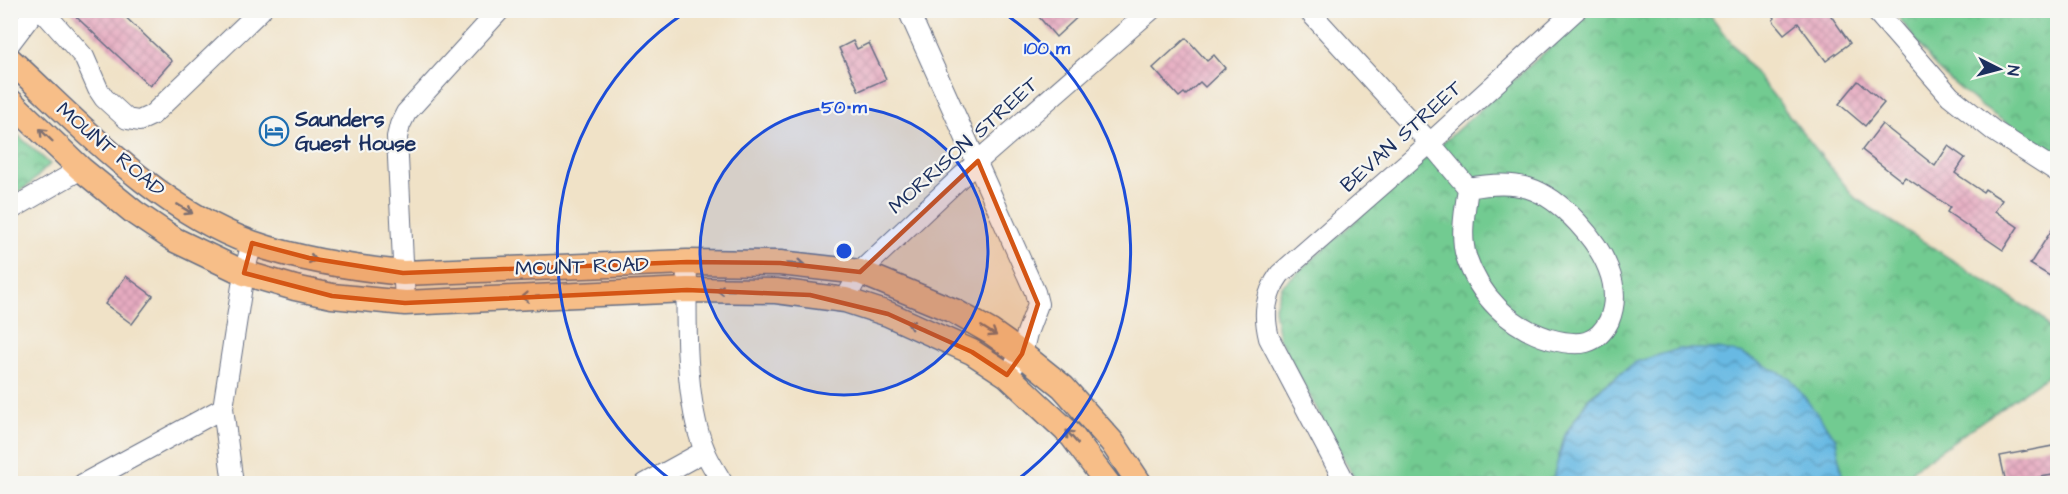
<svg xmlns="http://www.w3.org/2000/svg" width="2068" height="494" font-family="'Architects Daughter',sans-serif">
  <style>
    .park { fill: url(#park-crowns); stroke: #467d78; stroke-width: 1.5 }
    .water { fill: url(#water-waves); stroke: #4174a0; stroke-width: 1.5 }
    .building { fill: url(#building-cross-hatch) }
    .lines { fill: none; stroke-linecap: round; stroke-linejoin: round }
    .minor-casing { stroke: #666e83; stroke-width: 22 }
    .major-casing { stroke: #666e83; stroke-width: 27 }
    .minor { stroke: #fff; stroke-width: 20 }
    .major { stroke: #f7be88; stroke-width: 24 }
    .oneway { stroke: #7e6f71 }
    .marked { fill: #d45514; fill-opacity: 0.2; stroke: #d45514; stroke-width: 4.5; stroke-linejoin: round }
    .ring { fill: none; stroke: #1d4ed8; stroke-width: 3 }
    .labels { text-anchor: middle; stroke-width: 4.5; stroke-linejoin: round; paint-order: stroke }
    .poi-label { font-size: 21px; font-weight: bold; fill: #1b2f5e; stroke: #f6f6f2; text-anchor: start }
    .street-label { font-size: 21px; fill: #1b2f5e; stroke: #f6f6f2 }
    .centre { fill: #1d4ed8; stroke: #f6f6f2; stroke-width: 3 }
    .ring-label { font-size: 18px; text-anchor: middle; font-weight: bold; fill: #1d4ed8; stroke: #f6f6f2; stroke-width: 4.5; stroke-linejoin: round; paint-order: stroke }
  </style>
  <defs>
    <pattern id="park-crowns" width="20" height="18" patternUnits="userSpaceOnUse" patternTransform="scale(1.5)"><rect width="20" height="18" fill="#72cb91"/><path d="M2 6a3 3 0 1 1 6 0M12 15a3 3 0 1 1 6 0" fill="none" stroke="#5da57a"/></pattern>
    <pattern id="water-waves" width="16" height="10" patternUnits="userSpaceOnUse" patternTransform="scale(1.5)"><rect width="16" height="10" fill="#67b9e3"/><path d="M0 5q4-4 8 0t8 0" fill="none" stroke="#5497bb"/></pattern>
    <pattern id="building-cross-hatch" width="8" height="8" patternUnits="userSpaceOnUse" patternTransform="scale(1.5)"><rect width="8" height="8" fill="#e6abc0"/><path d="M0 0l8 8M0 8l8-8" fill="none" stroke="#c593a7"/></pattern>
  </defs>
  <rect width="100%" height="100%" fill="#f6f6f2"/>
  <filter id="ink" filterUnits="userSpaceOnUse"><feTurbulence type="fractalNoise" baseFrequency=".0167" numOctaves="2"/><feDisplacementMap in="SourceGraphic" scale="12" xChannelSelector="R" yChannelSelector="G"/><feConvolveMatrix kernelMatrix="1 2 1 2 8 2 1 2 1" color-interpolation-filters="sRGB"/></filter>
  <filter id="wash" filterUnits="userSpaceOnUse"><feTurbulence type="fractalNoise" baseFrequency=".008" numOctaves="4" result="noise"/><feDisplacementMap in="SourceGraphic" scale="24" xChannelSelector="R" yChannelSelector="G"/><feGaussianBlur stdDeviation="1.35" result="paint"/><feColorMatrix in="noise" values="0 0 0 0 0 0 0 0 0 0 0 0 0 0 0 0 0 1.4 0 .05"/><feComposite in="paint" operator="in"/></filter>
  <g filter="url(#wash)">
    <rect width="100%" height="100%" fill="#f0e2c7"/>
    <path class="park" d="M1591,11H1706L1855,198L2040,316L2057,340V369L1912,470L1911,483H1843L1836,439L1636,362L1589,397L1565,435L1553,478L1554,483H1357L1279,339L1274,309L1282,286Z
      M1894,11H2057V156L1982,107L1938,70Z
      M10,128L50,164L28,186L11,196Z"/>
    <path class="water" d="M1679,349H1717L1743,354L1790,378L1836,439L1843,483H1554L1553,478L1565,435L1589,398L1636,362Z"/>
    <g id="blocks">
      <path class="building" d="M69,10H118L172,61L150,86Z
        M1033,10H1085L1056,37Z
        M1769,10H1827L1850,43L1826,61L1798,23L1784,34L1774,22L1773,20L1775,18Z
        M1186,38L1207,61L1214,55L1225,68L1205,87L1200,82L1186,95L1184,93L1179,97L1153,68Z
        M853,41L857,49L869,43L886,79L859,91L839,48Z
        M1858,81L1884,103L1865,126L1839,104Z
        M1882,124L1935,166L1948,146L1965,158L1955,173L1983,192L1985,189L2002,200L1995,211L2018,227L2003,250L1947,212L1950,207L1905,177L1902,181L1862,150Z
        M2058,220V281L2030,264Z
        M126,276L153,296L132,324L105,304Z
        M2058,445V474L2006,483L2000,456Z"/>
    </g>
  </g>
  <g filter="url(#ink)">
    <use href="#blocks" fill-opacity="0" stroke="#666e83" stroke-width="1.5"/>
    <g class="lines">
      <g class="minor-casing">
        <path id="minor" d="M42,10L84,57L98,89L104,98L127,119L139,121L152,115L261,10
          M908,10L1035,292L1038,304L1027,333L1022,354L1007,375
          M1308,10L1430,143L1468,188C1465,210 1460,235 1466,256C1479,296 1510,327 1550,339C1561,342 1575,345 1586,342C1597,339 1604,331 1609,321C1624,285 1602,249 1578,223C1543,185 1516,179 1468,188
          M1875,10L1950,96L1994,131L2058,172
          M10,43L35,10
          M10,210L81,169
          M687,262C686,315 684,403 705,451C709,462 717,473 723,484
          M845,300L860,272L978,161L1151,10
          M405,303L397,137L400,125L406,113L500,10
          M83,484L223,408
          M233,484L223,408L244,273L252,243
          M645,484L705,451
          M1346,484L1269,338C1263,314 1265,295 1280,274L1430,143L1576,10"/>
      </g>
      <g class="major-casing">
        <path id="major" d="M10,60C84,128 156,208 252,243C300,260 353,268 403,273L687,262L780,263L860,272L954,311L991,332L1022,354L1063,387L1112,442L1140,484
          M10,101L81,169L135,213L175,240L244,273L295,288L332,296L405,303L687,290L776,291L845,300L888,314L972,352L1007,375L1072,436L1108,484"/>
      </g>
      <use href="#minor" class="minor"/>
      <use href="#major" class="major"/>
    </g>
    <defs><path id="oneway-shaft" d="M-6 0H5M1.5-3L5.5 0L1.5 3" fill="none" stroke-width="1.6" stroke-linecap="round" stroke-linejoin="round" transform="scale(1.5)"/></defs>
    <g class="oneway">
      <use href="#oneway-shaft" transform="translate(46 135) rotate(-136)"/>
      <use href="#oneway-shaft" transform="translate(185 209) rotate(31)"/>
      <use href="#oneway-shaft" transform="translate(308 258) rotate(13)"/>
      <use href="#oneway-shaft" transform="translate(796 264) rotate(4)"/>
      <use href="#oneway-shaft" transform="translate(725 290) rotate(-179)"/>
      <use href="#oneway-shaft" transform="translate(530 297) rotate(177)"/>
      <use href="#oneway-shaft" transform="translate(915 326) rotate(-157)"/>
      <use href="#oneway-shaft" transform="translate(989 331) rotate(32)"/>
      <use href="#oneway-shaft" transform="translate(1072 437) rotate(-131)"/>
    </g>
  </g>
  <path class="marked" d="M978,161L1038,304L1022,354L1007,375L972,352L888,314L810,295L687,290L405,303L332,296L244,273L252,243L309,258L403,273L687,262L780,263L860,272Z"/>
  <circle cx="844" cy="251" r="144" fill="#1d4ed8" fill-opacity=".12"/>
  <g class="ring">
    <circle cx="844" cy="251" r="144"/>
    <path d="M675 483A287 287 0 0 1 686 12M1002 12A287 287 0 0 1 1013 483"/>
  </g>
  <defs>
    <g id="hotel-ring" transform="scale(1.5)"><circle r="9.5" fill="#f6f6f2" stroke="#1f6fb2" stroke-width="1.5"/><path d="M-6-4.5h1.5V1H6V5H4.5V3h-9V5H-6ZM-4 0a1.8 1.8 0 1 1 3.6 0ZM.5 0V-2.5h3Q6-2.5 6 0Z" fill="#1f6fb2"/></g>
  </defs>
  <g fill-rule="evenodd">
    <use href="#hotel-ring" x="274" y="131"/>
  </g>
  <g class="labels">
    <g class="poi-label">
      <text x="295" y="126">Saunders<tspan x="295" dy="24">Guest House</tspan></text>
    </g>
    <g class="street-label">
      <text transform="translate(1401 136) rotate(-42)" y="7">BEVAN STREET</text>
      <text transform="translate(963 145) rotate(-42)" y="7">MORRISON STREET</text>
      <text transform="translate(111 149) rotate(40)" y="7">MOUNT ROAD</text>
      <text transform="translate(582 266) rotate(-2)" y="7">MOUNT ROAD</text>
    </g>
  </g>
  <circle cx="844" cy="251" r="9" class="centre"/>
  <g class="ring-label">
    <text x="1047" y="54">100 m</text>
    <text x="844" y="113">50 m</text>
  </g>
  <rect width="2068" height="494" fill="none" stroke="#f6f6f2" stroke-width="36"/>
  <g transform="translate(1999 69) rotate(96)" stroke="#f6f6f2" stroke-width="4.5" paint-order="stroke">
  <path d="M0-4.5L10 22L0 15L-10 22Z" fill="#1b2f5e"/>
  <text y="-9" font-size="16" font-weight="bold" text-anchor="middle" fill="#1b2f5e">N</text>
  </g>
</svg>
